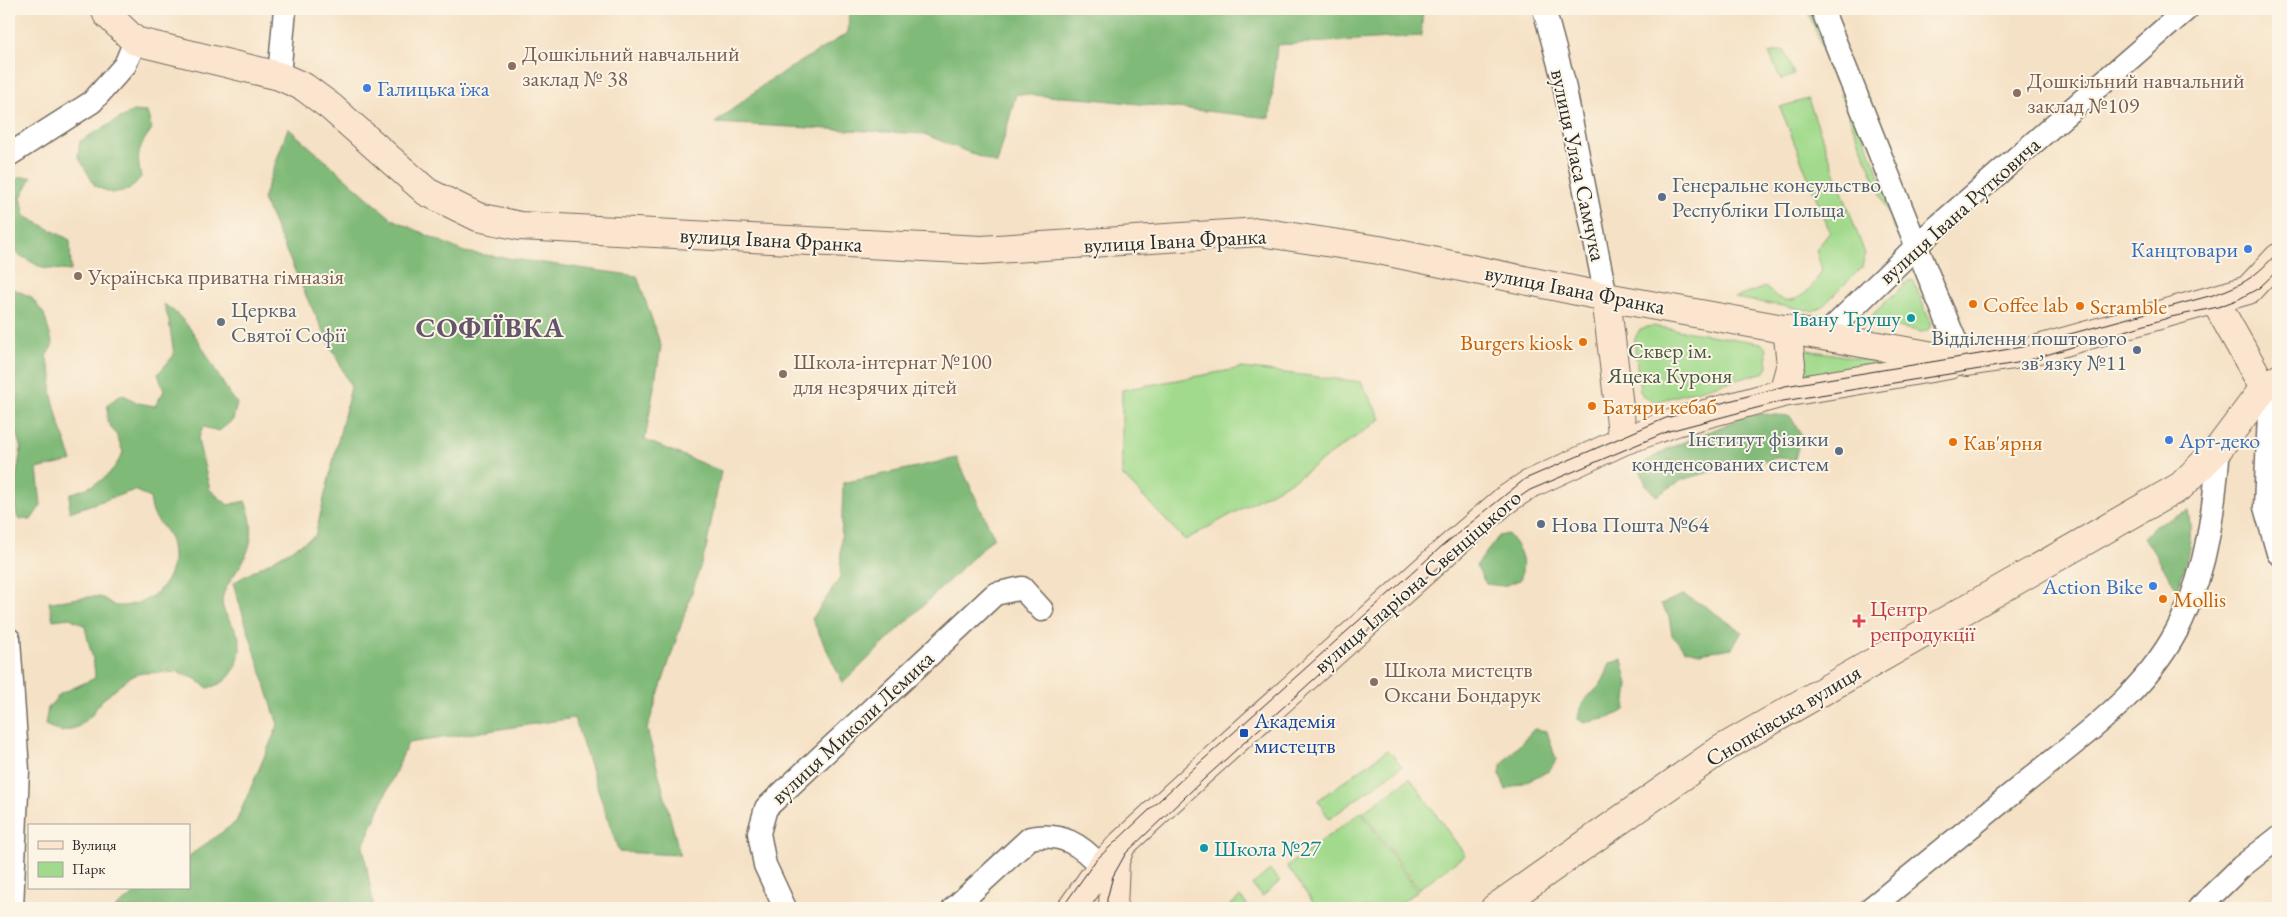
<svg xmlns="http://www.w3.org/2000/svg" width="2287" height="917" font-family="'EB Garamond',serif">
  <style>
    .green { fill: #a1da8c; stroke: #66825c }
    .forest { fill: #80ba78; stroke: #567252 }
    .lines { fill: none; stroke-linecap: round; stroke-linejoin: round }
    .street-casing { stroke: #726b61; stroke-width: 25 }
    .secondary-casing { stroke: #726b61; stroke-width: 30 }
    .street { stroke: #fff; stroke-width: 22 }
    .secondary { stroke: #fce5cf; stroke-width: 28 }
    .tram { stroke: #2b2b2b; stroke-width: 1 }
    .education-dot { fill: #8d6e63; stroke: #fcf5e5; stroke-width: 2 }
    .shop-dot { fill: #3f7fe0; stroke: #fcf5e5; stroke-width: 2 }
    .service-dot { fill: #5c6f8a; stroke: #fcf5e5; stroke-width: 2 }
    .food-dot { fill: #e8710a; stroke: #fcf5e5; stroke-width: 2 }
    .culture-dot { fill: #0f9aa8; stroke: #fcf5e5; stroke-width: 2 }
    .worship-dot { fill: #6b7280; stroke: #fcf5e5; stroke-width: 2 }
    .health-dot { fill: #e0444e; stroke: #fcf5e5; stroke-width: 2 }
    .transit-dot { fill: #1a4fb4; stroke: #fcf5e5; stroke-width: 2 }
    .labels { text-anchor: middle; stroke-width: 4; stroke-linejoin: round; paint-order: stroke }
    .education-label { font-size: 22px; fill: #785e54; stroke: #fcf5e5; text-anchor: start }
    .shop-label { font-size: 22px; fill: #366cbe; stroke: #fcf5e5; text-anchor: start }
    .street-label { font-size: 22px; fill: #2b2b2b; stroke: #fcf5e5 }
    .service-label { font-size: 22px; fill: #4e5e75; stroke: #fcf5e5; text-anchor: start }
    .food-label { font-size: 22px; fill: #c56008; stroke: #fcf5e5; text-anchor: start }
    .worship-label { font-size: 22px; fill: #5b616d; stroke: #fcf5e5; text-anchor: start }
    .culture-label { font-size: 22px; fill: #0d838f; stroke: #fcf5e5; text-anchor: end }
    .park-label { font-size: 22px; fill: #485743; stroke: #fcf5e5 }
    .health-label { font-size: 22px; fill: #be3a42; stroke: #fcf5e5; text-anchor: start }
    .transit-label { font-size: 22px; fill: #164399; stroke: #fcf5e5; text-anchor: start }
    .district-label { font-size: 28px; font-weight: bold; letter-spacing: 1px; fill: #65556c; stroke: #fcf5e5 }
  </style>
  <rect width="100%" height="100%" fill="#fcf5e5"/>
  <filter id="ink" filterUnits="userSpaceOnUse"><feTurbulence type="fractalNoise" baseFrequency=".02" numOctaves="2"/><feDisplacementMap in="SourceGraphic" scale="10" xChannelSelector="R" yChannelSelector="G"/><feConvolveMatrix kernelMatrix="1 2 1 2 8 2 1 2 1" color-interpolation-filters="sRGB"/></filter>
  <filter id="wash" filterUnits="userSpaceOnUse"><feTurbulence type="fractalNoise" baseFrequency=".0096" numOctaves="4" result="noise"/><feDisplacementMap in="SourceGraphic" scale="20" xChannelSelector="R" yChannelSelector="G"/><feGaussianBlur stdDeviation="1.12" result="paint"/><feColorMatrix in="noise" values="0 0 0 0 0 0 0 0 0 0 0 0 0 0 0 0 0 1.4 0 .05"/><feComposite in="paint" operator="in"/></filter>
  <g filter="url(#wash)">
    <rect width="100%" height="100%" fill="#f5e1c5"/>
    <path class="green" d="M1807,9H1814L1842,81L1836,83Z
      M1784,50L1794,75L1781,80L1769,53Z
      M1846,91L1903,235L1898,237L1840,94Z
      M1808,99L1865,254L1862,267L1824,305L1813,311L1735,298L1765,287C1769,290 1773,294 1777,297C1797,309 1815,285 1822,270L1816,250L1830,232L1780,107Z
      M1913,280L1931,324L1929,329L1922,332L1872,322L1873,314L1908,281Z
      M1652,326L1761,343L1766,348L1768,366L1765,372L1654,402L1644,397L1640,391L1634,340L1640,329Z
      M1801,349L1889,363L1800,378Z
      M1242,368L1361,382L1381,419L1297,478L1185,540L1122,475V390Z
      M1388,750L1402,766L1329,819L1318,800Z
      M1410,778L1465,855L1418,889L1363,812Z
      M1361,812L1417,891L1394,908H1317L1287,866Z
      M1270,870L1280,881L1262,897L1252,885Z
      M1240,897L1250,908H1227Z"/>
    <path class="forest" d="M849,9H1423L1421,36L1277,45L1270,118L1092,99L1016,94L997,164L924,134L715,123L767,82L848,33Z
      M133,111L147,112L152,129C138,147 136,155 141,177L129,190L111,193L95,186L78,156L80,141Z
      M288,128L392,219L464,252L637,276L661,346L645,440L721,471L706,549L647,729L680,855L619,852L574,718L408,743L363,846L374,908H115L143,888H189V856L236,822L278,725L233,583L315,536L351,387L307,298L263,199Z
      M19,177H32L21,197L25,216L70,240L71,271L42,268L9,249V187Z
      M9,287L31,297L44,314L53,345L46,356L52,375L51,391L58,419L72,461L37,469L41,505L31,520L18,519L13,498L21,449L9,409Z
      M164,304C202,329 210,371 237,403L233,420L219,431L203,427L198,440L210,490L228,505L245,501C256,527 253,549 236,572C231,580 223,590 222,600C221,611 231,621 236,631C245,646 238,672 223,682C218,685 213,686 208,688L194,678L177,672L142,673L130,677L101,701L91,716L78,727L61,732L45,725L48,708L60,694L95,678C95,660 88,644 85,626L70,618L53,620L49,602C66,601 82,596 99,597C107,598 112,607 119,606C152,606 179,580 172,546C170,533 162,527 155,517C152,512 151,504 150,498L135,490L69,512L70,494C96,485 111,479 123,452L117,436L107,421L108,404L122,394L138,403L155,406L164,391L158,374L174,355L169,321Z
      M1763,414L1790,416L1801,434L1795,459L1778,458L1713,471L1682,480L1656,496L1646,485L1639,466L1667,449L1735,421L1740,416Z
      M957,458L994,537L843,683L812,619L840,578L843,483Z
      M2188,511C2194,538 2187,563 2177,589L2144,537L2155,526Z
      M1508,534C1521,550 1526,559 1520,580L1503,586L1486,584L1476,566L1499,536Z
      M1683,595L1705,606L1742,632L1732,648L1699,653L1684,649L1672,635L1669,617L1661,604Z
      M1622,660L1628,684L1625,710L1609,718L1584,723L1578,719C1582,693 1591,699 1602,682C1605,677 1608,669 1610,663Z
      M1534,729L1547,731L1556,760L1549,771L1506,790L1500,775L1501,765Z"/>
  </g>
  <g filter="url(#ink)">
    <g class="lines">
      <g class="street-casing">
        <path id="street" d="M1544,9L1563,79L1606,297
          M1822,9L1935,292L1956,342L1967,362
          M279,76L285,9
          M9,155L92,102L125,65L135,41
          M1824,336L1929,234L2187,9
          M2264,388L2269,413L2265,507L2278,553
          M9,639L18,770L12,908
          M785,908L765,865L759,833L766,808L995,594L1022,588L1042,610
          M954,908L1030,838C1061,832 1081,844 1101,867
          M1871,908C1923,866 1974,824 2026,782C2084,735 2150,690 2182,620C2208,565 2214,507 2219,448
          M2199,908L2241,867L2278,838"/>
      </g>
      <g class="secondary-casing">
        <path id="secondary" d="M105,9L107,14L135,41L279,76L304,87L331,107L427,192L478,217L520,226L981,250L1260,232L1379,250L1606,297L1967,362L2021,354L2248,290L2278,258
          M1606,297L1623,441
          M2215,301L2264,388
          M1783,393L1791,364L1787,329
          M1072,908L1101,867L1122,844L1199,773L1445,552L1504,501L1528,485L1623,441L1676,422L1783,393L1949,365
          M1113,908L1115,861L1120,848
          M1495,908L1720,750L2181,486L2219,448L2264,388L2278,379"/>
      </g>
      <use href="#street" class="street"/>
      <use href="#secondary" class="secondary"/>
      <path class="tram" d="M1062,908L1096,860L1194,768L1441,547L1525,479L1666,418L1785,386L2022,347L2213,295C2245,284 2255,277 2278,252
        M1107,908V899L1113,876L1126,853L1204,779L1450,556L1508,505L1530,490L1669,431L1783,401L2023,362L2171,317L2218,307L2239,299L2259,288L2278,270"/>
    </g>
  </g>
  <g class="education-dot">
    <circle cx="512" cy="66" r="5"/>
    <circle cx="2017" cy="93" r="5"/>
    <circle cx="78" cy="276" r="5"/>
    <circle cx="783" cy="374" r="5"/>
    <circle cx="1374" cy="682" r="5"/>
  </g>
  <g class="shop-dot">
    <circle cx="367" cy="88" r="5"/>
    <circle cx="2248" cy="249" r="5"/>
    <circle cx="2169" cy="440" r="5"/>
    <circle cx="2153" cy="586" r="5"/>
  </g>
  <g class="service-dot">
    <circle cx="1662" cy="197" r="5"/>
    <circle cx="2137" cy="350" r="5"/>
    <circle cx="1839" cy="451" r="5"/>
    <circle cx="1541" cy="524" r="5"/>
  </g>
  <g class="food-dot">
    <circle cx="1973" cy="304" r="5"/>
    <circle cx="2080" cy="306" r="5"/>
    <circle cx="1583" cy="342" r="5"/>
    <circle cx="1592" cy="406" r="5"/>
    <circle cx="1953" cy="442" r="5"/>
    <circle cx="2163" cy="599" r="5"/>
  </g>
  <g class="culture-dot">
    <circle cx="1911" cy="318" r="5"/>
    <circle cx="1204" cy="848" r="5"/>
  </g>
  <circle class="worship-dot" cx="221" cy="322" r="5"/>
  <path class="health-dot" d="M1856.5 613.5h5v5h5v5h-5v5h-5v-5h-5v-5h5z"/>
  <rect class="transit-dot" x="1239" y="728" width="10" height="10" rx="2.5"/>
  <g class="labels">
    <g class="education-label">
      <text x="522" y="61">Дошкільний навчальний<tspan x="522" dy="25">заклад № 38</tspan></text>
      <text x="2027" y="88">Дошкільний навчальний<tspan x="2027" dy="25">заклад №109</tspan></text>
      <text x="88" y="284">Українська приватна гімназія</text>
      <text x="793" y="369">Школа-інтернат №100<tspan x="793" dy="25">для незрячих дітей</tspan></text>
      <text x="1384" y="677">Школа мистецтв<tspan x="1384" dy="25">Оксани Бондарук</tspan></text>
    </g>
    <g class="shop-label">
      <text x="377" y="96">Галицька їжа</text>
      <text x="2238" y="257" text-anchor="end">Канцтовари</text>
      <text x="2179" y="448">Арт-деко</text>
      <text x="2143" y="594" text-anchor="end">Action Bike</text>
    </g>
    <g class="street-label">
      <text transform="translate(1579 165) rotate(78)" y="8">вулиця Уласа Самчука</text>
      <text transform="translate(1959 210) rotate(-42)" y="8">вулиця Івана Рутковича</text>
      <text transform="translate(771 239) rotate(3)" y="8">вулиця Івана Франка</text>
      <text transform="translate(1175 240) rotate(-3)" y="8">вулиця Івана Франка</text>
      <text transform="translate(1575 289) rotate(11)" y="8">вулиця Івана Франка</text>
      <text transform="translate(1417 581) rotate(-41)" y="8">вулиця Іларіона Свєнціцького</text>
      <text transform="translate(1783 715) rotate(-31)" y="8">Снопківська вулиця</text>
      <text transform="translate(852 727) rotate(-43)" y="8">вулиця Миколи Лемика</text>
    </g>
    <g class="service-label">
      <text x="1672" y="192">Генеральне консульство<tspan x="1672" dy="25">Республіки Польща</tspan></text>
      <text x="2127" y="345" text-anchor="end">Відділення поштового<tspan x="2127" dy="25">зв’язку №11</tspan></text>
      <text x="1829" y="446" text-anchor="end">Інститут фізики<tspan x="1829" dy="25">конденсованих систем</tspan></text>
      <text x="1551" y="532">Нова Пошта №64</text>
    </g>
    <g class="food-label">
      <text x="1983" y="312">Coffee lab</text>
      <text x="2090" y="314">Scramble</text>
      <text x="1573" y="350" text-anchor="end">Burgers kiosk</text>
      <text x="1602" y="414">Батяри кебаб</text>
      <text x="1963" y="450">Кав'ярня</text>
      <text x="2173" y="607">Mollis</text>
    </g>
    <g class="worship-label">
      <text x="231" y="317">Церква<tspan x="231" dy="25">Святої Софії</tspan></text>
    </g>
    <g class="culture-label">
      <text x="1901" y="326">Івану Трушу</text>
      <text x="1214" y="856" text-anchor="start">Школа №27</text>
    </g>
    <g class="park-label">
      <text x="1670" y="358">Сквер ім.<tspan x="1670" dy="25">Яцека Куроня</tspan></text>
    </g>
    <g class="health-label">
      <text x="1870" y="616">Центр<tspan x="1870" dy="25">репродукції</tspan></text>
    </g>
    <g class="transit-label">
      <text x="1254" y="728">Академія<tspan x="1254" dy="25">мистецтв</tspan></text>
    </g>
    <g class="district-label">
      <text x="490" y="337">СОФІЇВКА</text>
    </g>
  </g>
  <rect width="2287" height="917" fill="none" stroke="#fcf5e5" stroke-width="30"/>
  <rect x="28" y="824" width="162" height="65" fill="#fcf5e5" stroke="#a8a49b"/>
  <rect x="38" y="841" width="25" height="8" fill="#fce5cf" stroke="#a8a49b"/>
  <text x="72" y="850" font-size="15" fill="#2b2b2b">Вулиця</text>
  <rect x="38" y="862" width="25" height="15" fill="#a1da8c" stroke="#a8a49b"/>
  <text x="72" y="874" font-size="15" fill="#2b2b2b">Парк</text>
</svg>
